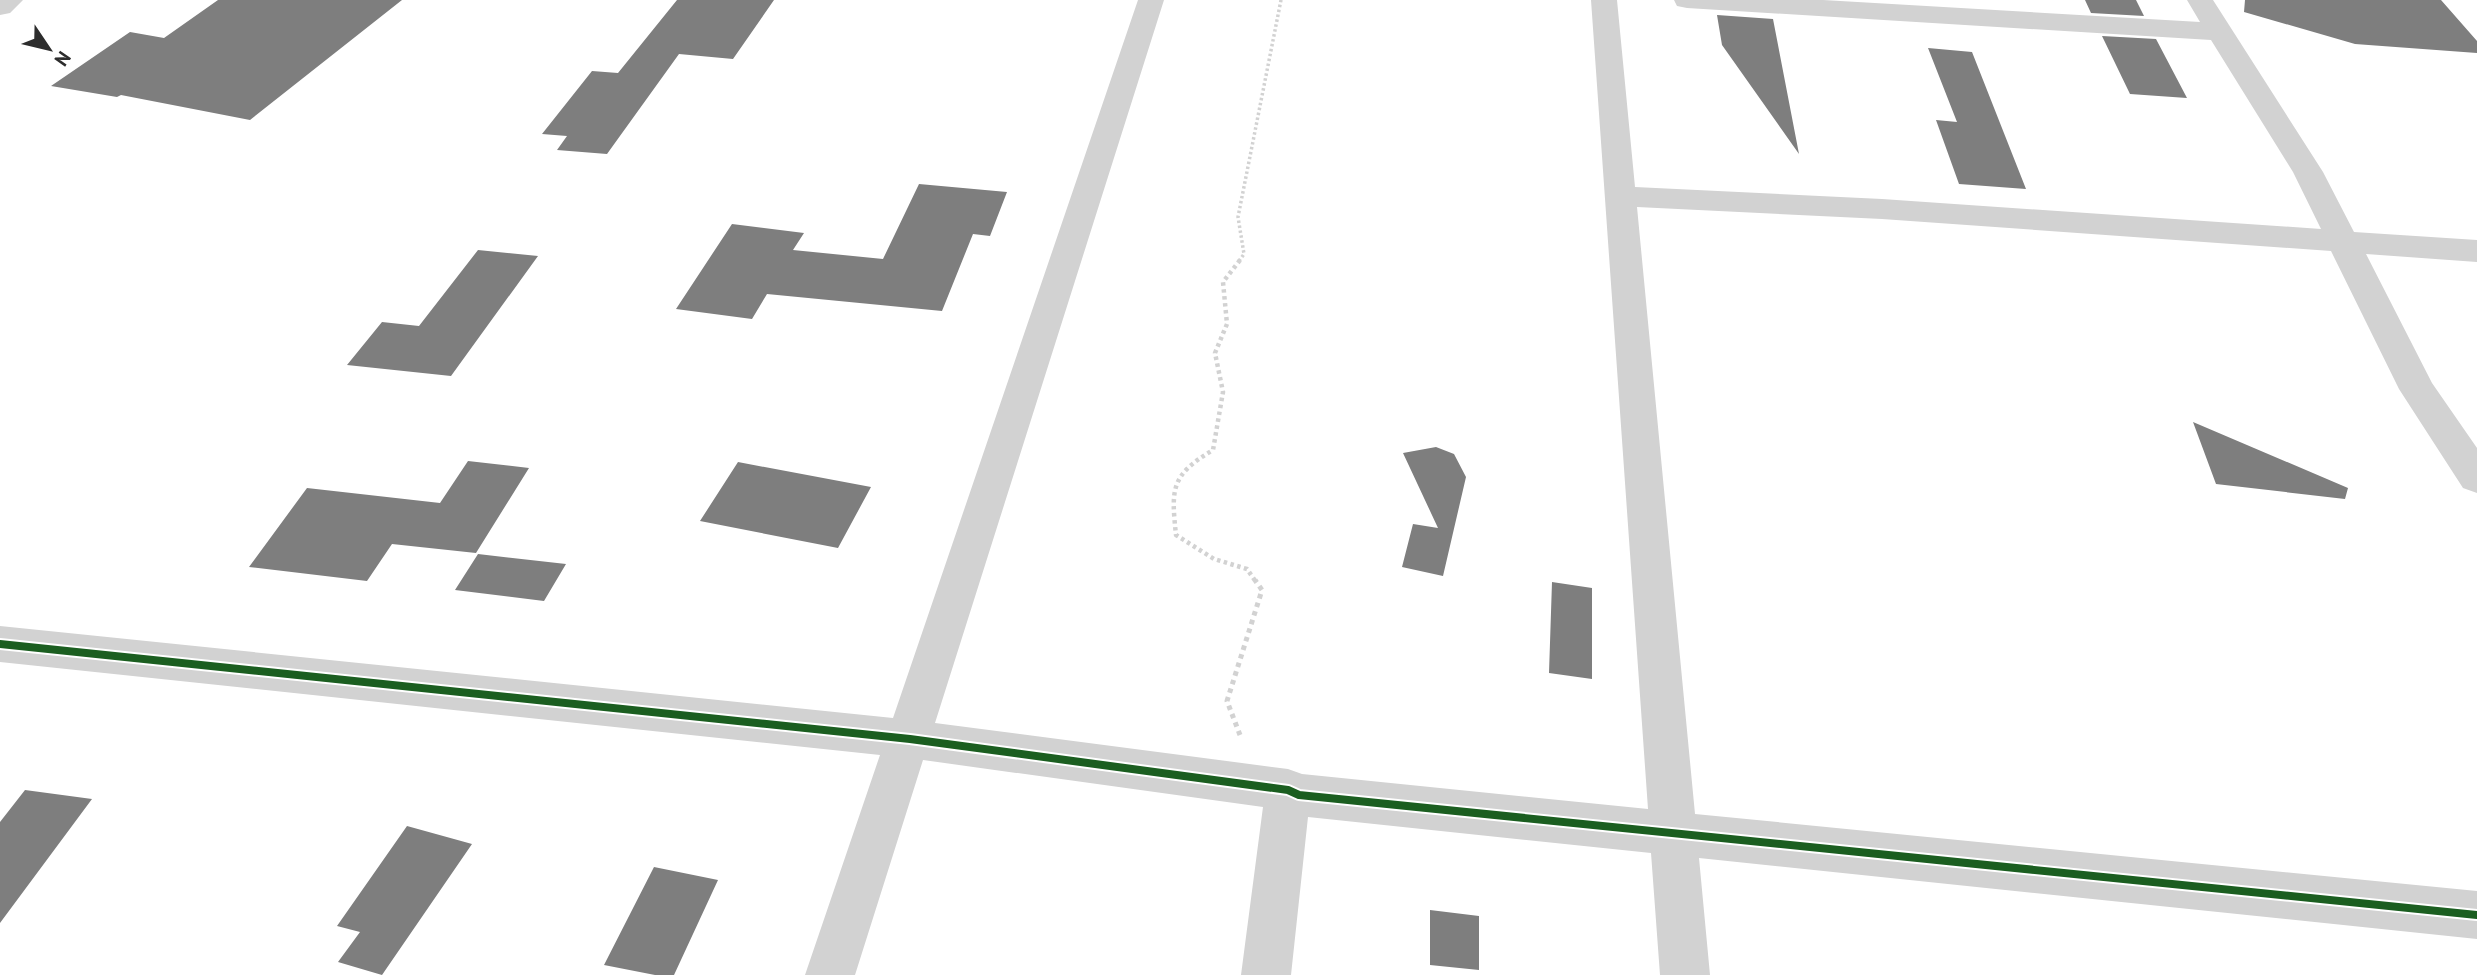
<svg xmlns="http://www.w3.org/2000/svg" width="2477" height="975" font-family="'PT Sans',sans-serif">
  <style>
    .building { fill: #7e7e7e }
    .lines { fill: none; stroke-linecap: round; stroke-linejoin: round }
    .path-far2 { stroke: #d2d2d2; stroke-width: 3.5; stroke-dasharray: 2.5 2.5; stroke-linecap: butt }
    .path-far1 { stroke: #d2d2d2; stroke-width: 4.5; stroke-dasharray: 3.5 3.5; stroke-linecap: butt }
    .path { stroke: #d2d2d2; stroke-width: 5; stroke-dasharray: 4.5 4.5; stroke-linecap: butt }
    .minor { fill: #d2d2d2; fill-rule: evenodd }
    .cycleway-casing { stroke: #fff; stroke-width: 12 }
    .cycleway { stroke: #1b5e20; stroke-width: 8 }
  </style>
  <rect width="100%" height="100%" fill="#fff"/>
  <path class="building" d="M218,0H402L250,120L121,95L117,97L51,86L130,32L164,38Z
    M677,0H774L733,59L679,54L607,154L557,150L567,136L542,134L592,71L618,73Z
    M2085,0H2136L2144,16L2091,13Z
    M2245,0H2441L2477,41V53L2355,44L2244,12Z
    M1717,15L1773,19L1799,154L1722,45Z
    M2102,36L2156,39L2187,98L2130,94Z
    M1928,48L1972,52L2026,189L1959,184L1936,120L1957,122Z
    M919,184L1007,192L990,236L973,234L942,311L767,294L752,319L676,309L732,224L804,233L793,250L883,259Z
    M478,250L538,256L451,376L347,365L382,322L419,326Z
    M2193,422L2348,488L2345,499L2216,484Z
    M1436,447L1454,454L1466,477L1443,576L1402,567L1413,524L1438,528L1403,453Z
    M468,461L529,468L476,553L392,544L367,581L249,567L307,488L440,503Z
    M738,462L871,487L838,548L700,521Z
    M478,554L566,564L544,601L455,590Z
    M1552,582L1592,588V679L1549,673Z
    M25,790L92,799L0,923V822Z
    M407,826L472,844L382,975L338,962L360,932L337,926Z
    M654,867L718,880L674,975H655L604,965Z
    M1430,910L1479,916V970L1430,965Z"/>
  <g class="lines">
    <path class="path-far2" d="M1239,261L1244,254L1238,217L1281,0"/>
    <path class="path-far1" d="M1240,260L1223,282L1227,324L1215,353L1223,392L1213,450C1171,475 1171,488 1176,535L1214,559L1247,569L1256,582"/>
    <path class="path" d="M1240,735L1227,701L1262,590L1255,580"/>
    <path class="minor" d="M0,0H23L10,13L0,15Z
      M1138,0H1164L935,723L1288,769L1302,774L1648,809L1591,0H1617L1635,187L1882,199L2321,229L2293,172L2211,40L1687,8L1677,6L1674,0H1823L2200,22L2187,0H2213L2323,172L2354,232L2477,240V262L2366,254L2432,383L2477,448V493L2463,488L2399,389L2331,251L1882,219L1637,207L1695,814L2477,891V939L1699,858L1710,975H1660L1651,853L1308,817L1291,975H1241L1263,807L923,760L855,975H805L880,755L0,662V626L893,718Z"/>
    <g class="cycleway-casing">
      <path id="cycleway" d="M0,644L910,739L1288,790L1299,795L2477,915"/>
    </g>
    <use href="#cycleway" class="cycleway"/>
  </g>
  <g transform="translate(49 49) rotate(125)" stroke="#ffffff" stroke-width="5" paint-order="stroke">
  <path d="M0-5L12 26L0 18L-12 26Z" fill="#2d2d2d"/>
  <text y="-10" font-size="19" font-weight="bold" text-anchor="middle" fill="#2d2d2d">N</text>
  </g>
</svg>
